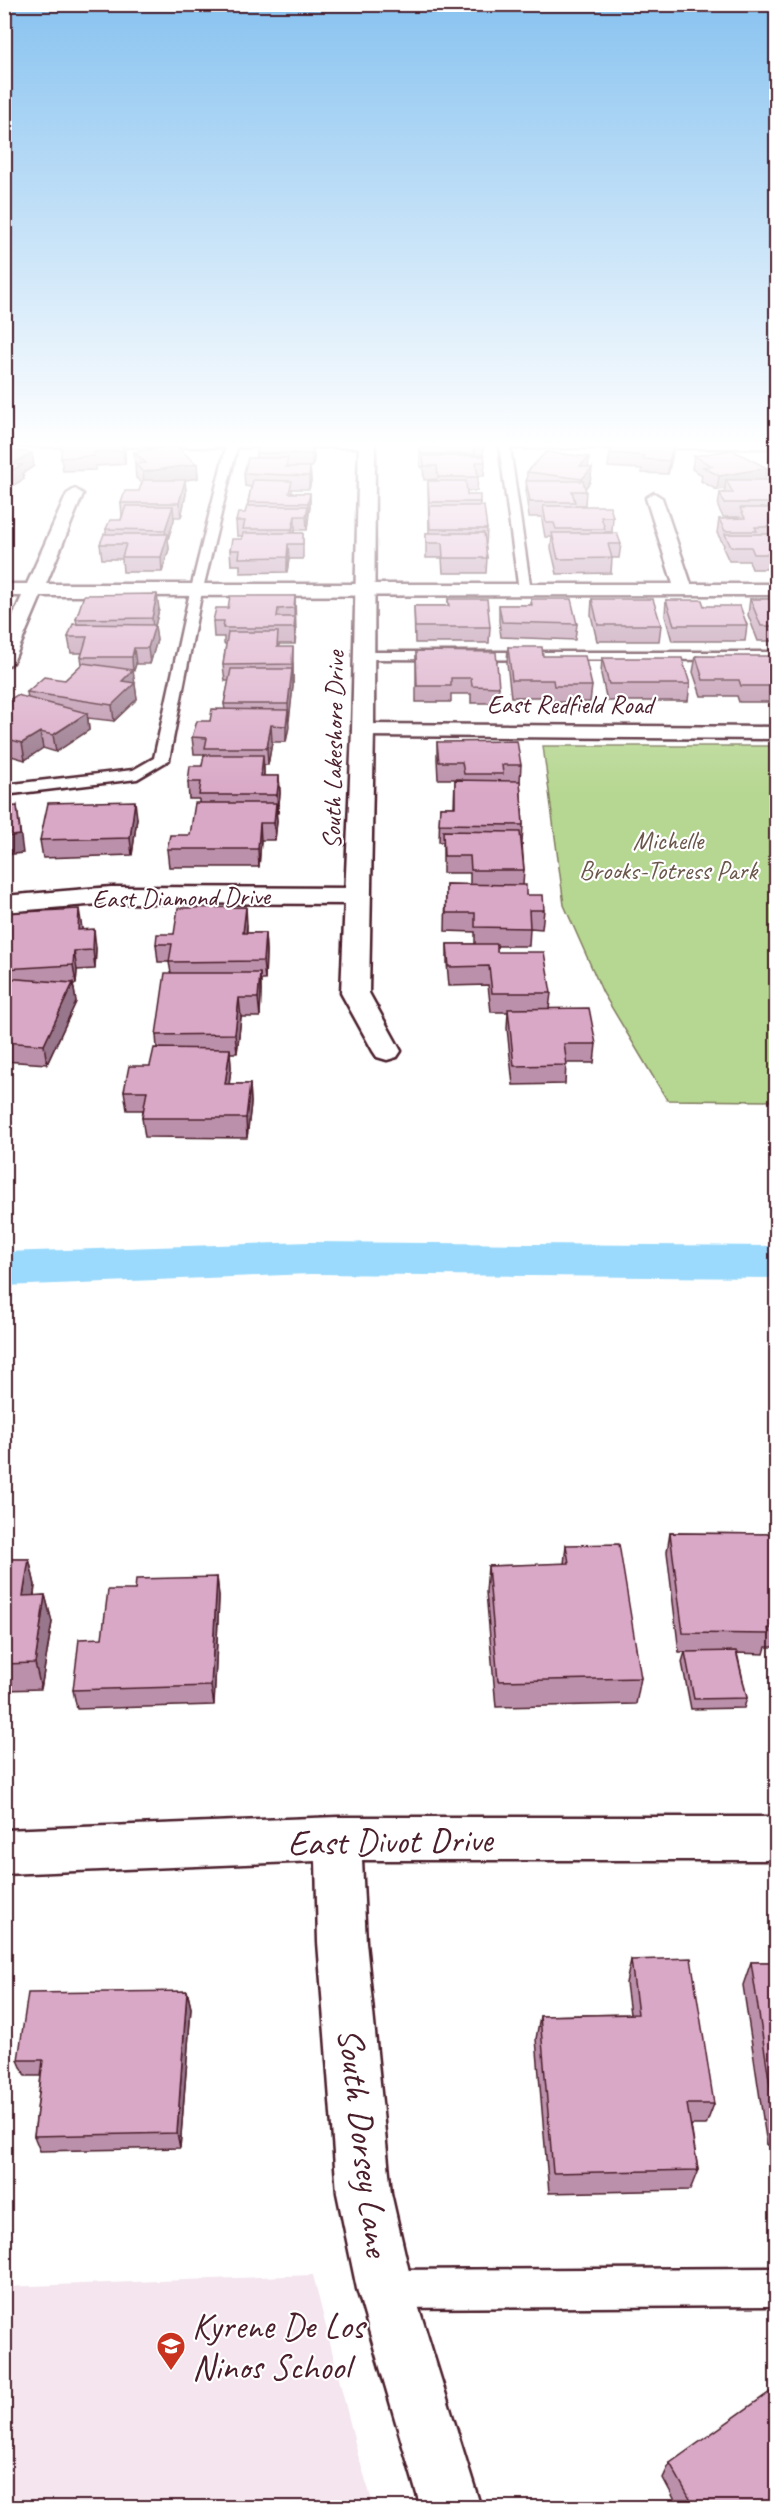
<svg xmlns="http://www.w3.org/2000/svg" width="781" height="2512" font-family="Caveat,sans-serif">
  <style>
    .built { fill: #f4e5ee }
    .green { fill: #b6d791; stroke: #807b5e; stroke-width: 1.5 }
    .lines { fill: none; stroke-linecap: round; stroke-linejoin: round }
    .canal { fill: #9bdafc; fill-rule: evenodd }
    .lane-casing { stroke: #4a1f2b; stroke-width: 5 }
    .street-casing { stroke: #4a1f2b; stroke-width: 5 }
    .secondary-casing { stroke: #4a1f2b; stroke-width: 5 }
    .lane { fill: #fff; fill-rule: evenodd }
    .street { fill: #fff; fill-rule: evenodd }
    .secondary { fill: #fff; fill-rule: evenodd }
    .wall { fill: #bb90aa; stroke: #4a1f2b; stroke-width: 1.5 }
    .shaded-wall { fill: #98768b; stroke: #4a1f2b; stroke-width: 1.5 }
    .building { fill: #d9a8c6; stroke: #4a1f2b; stroke-width: 1.5 }
    .labels { text-anchor: middle; stroke-width: 4.5; stroke-linejoin: round; paint-order: stroke }
    .far-street-label { font-size: 26px; fill: #4a1f2b; stroke: #fff }
    .far-park-label { font-size: 26px; fill: #6a564a; stroke: #fff }
    .near-street-label { font-size: 36px; fill: #4a1f2b; stroke: #fff }
    .near-poi-label { font-size: 36px; fill: #4a1f2b; stroke: #fff; text-anchor: start }
  </style>
  <rect width="100%" height="100%" fill="#fff"/>
  <filter id="ink" filterUnits="userSpaceOnUse"><feTurbulence type="fractalNoise" baseFrequency=".0167" numOctaves="2"/><feDisplacementMap in="SourceGraphic" scale="12" xChannelSelector="R" yChannelSelector="G"/><feConvolveMatrix kernelMatrix="1 2 1 2 8 2 1 2 1" color-interpolation-filters="sRGB"/></filter>
  <g filter="url(#ink)">
    <path class="built" d="M313,2275L358,2455L374,2507H5V2287Z"/>
    <path class="green" d="M543,746H776V1101L667,1100L603,993L564,905Z"/>
    <g class="lines">
      <path class="canal" d="M310,1242L776,1246V1278L310,1274L4,1286V1252Z"/>
      <g class="lane-casing">
        <path id="lane" d="M4,442H371L372,444L367,447H237L200,601L169,760L137,779L4,795V785L133,770L154,758L188,601L226,447L4,446Z
          M501,442H776V448H510L531,591L525,595L519,591L499,445Z
          M364,652H776V660L359,659L357,656Z
          M776,2268V2306L385,2308L372,2302L366,2289L372,2276L385,2270Z"/>
      </g>
      <g class="street-casing">
        <path id="street" d="M75,489L83,494L46,584H673L646,498L654,493L662,498L691,584H776V595L41,596L14,660L11,664L4,666V636L22,596H4V584H27L67,494Z
          M363,724L776,727V739L363,736L355,735L352,730L355,725Z
          M111,887L358,888L367,891L371,896L367,901L358,904L111,903L4,912V896Z
          M338,1817H776V1860H362L366,1942L391,2193L413,2289L481,2508H421L357,2289L337,2193L318,1942L316,1861L4,1874V1830Z"/>
      </g>
      <g class="secondary-casing">
        <path id="secondary" d="M359,442H375L374,730L369,993L401,1051L397,1057L387,1060L377,1057L373,1051L341,993L352,730Z"/>
      </g>
      <use href="#lane" class="lane"/>
      <use href="#street" class="street"/>
      <use href="#secondary" class="secondary"/>
    </g>
    <path class="wall" d="M124,442L125,464L96,466L95,470L63,471L61,458Z
      M259,442H298V445H313L314,459L312,467H300H310L311,481L309,489H292V493H310V507L307,530H295V533H303V559H289L287,572L240,573V565H231L230,550L242,539V536H237L236,521L245,513L248,506V502L251,487L245,486L244,473L256,458V453Z
      M434,442H484L483,455H475V456L485,462L484,476H478L477,491H467V495L480,502V506L487,529L486,544H485L487,558L486,573H443L442,558H426V533H429L428,481H437V479L424,480L423,467H420V446H434Z
      M674,443L672,457L668,474L642,473V469L608,467L610,453Z
      M4,449L34,466L23,473L24,479L10,487L4,486Z
      M134,452L197,464L198,478L185,480L186,494L181,517H174V520L168,539L169,549L162,572H123L122,559H102L100,544L106,534V529L121,520L122,516L121,503L139,491L142,483L136,478Z
      M694,456L765,480L777,488V569H752L749,561H729L723,548L724,545L717,533L719,519L738,518L739,517H723L718,507L720,493H724L725,489L717,490L701,481L702,475L692,469Z
      M589,457L588,467L592,468L590,482L585,488L586,491L585,505H575V506L613,517L612,532H605L604,533L621,544L619,558H612L611,573L557,574L551,548L552,537H545L542,520V517H529L526,495L527,472Z
      M4,492L11,506L10,509L12,521L7,531H4Z
      M295,596V644H279V647L293,663V686L286,742H272L268,765H264V776H279L280,793L278,813H276L277,821L275,840H261L259,867H169L167,849L190,835L199,803V799H189L188,782L202,766L205,754H194L192,737L210,721L225,710L224,704L229,681H225L223,665L226,644H224V637H214L213,621L228,608Z
      M448,599L490,627L489,643H415L414,606H448Z
      M531,599L577,624L575,640L501,637L499,621V605H531Z
      M592,599L661,625L659,641H597L591,615Z
      M750,599H777V641H758L748,615Z
      M666,600L704,606L747,625L745,641H672L665,616Z
      M159,609L155,626L157,640L150,664H136L133,673L137,699L114,721L88,718L89,730L56,752L43,748L25,760L4,754V703L28,698L27,692L65,680L82,664L81,657L82,653H71L68,637L77,624L76,619Z
      M508,647L543,656L592,686L590,702H553L552,697H511L507,663Z
      M416,651L499,687L498,703H471V694H451V702H416Z
      M696,656L777,671V702H739L737,696H701L693,672Z
      M602,658L690,684L688,701H607L601,674Z
      M437,742L521,765L520,782L523,825L522,843L524,870L523,885L526,895L544,910L542,929L530,928L529,946H497V952L551,993L549,1009L596,1044L594,1063H566L565,1084L513,1085L507,1028L508,1012H491L488,985L449,986L447,963V944H475V932L445,931L446,884L470,885V873H443V842H439L440,807H454L455,780H462V779H438L437,759Z
      M137,818L132,855L43,858L40,840Z
      M4,913L82,928V930L96,948L95,969L77,970L76,984H73L76,1002L47,1064L4,1061V978H6L4,968L6,954H4Z
      M247,925V933H265L266,951L265,980H261V991L260,1017H241L237,1053H230L231,1068L229,1084H250L251,1103L247,1138L145,1137L142,1118L143,1110H127L124,1091L150,1066L157,1048L156,1035L171,973L169,962H158L156,944L174,934Z
      M670,1533L777,1534V1647H766L764,1654L737,1653L747,1698L744,1708L691,1709L682,1662L685,1652H679L667,1552Z
      M566,1545L641,1678L636,1704L496,1707L486,1592L488,1566L564,1564Z
      M4,1559H29L35,1585L34,1596L45,1595L52,1622L41,1689L4,1690Z
      M217,1577L219,1597L214,1705L77,1709L73,1690L102,1638L135,1590Z
      M631,1960L714,2104L706,2125H691L698,2170L690,2190L549,2193L536,2039L540,2016L630,2014L626,1983Z
      M751,1962H777V2145H767L743,1985Z
      M187,1991L191,2008L180,2148L40,2151L34,2136L41,2076H25L18,2060Z
      M670,2463L777,2508H679L663,2478Z"/>
    <path class="shaded-wall" d="M124,442L125,451V464L123,451Z
      M674,443L672,457L668,474L669,461Z
      M313,445L314,459L312,467V454Z
      M32,453L34,466L23,473L24,479L10,487L8,473L12,464Z
      M589,457L588,471L580,466Z
      M197,464L198,478L144,486L143,472Z
      M310,467L311,481L309,489V476Z
      M592,468L590,482L583,491H581L582,479Z
      M767,468L765,482L726,480L725,489L717,490L719,476Z
      M185,480L186,494L181,517L179,503Z
      M9,492L12,521L7,531L5,516L7,512L5,502Z
      M310,493V507L308,517V503Z
      M173,506L174,520L168,539L169,549L162,572L161,557L166,539L165,530Z
      M308,506V520L307,530L306,516Z
      M295,516V530L292,544V529Z
      M288,544L289,559L287,572V557Z
      M157,594L159,609L155,626L157,640L150,664L148,648L153,631L152,618Z
      M295,596L296,633L295,644L294,608Z
      M293,647V686L289,721L288,704L292,672Z
      M134,648L136,664L133,673L132,657Z
      M133,670L137,699L114,721L112,705L122,681Z
      M288,710L289,727L286,742V726Z
      M87,713L89,730L56,752L53,735Z
      M271,725L272,742L268,765L267,748Z
      M40,732L43,748L25,760L22,743Z
      M263,755L264,772L262,793L261,776Z
      M279,776L280,793L278,813L277,795Z
      M135,801L137,818L132,855L130,838Z
      M276,803L277,821L275,840L274,823Z
      M17,806L23,853L4,855V837Z
      M260,823L261,840L259,867L258,849Z
      M246,907L247,925L245,952L243,933Z
      M79,909L82,928L81,948L78,930Z
      M94,929L96,948L95,969L93,950Z
      M265,933L266,951L265,980L263,961Z
      M74,951L77,970L76,984L73,965Z
      M260,973L261,991L260,1017L258,998Z
      M73,983L76,1002L47,1064L44,1045Z
      M239,998L241,1017L237,1053L235,1034Z
      M230,1049L231,1068L227,1103L225,1084Z
      M250,1084L251,1103L247,1138L246,1118Z
      M29,1559L35,1585L30,1622L23,1596Z
      M217,1577L219,1597L214,1705L211,1686Z
      M45,1595L52,1622L41,1689L35,1663Z
      M187,1991L191,2008L180,2148L177,2133Z"/>
    <path class="building" d="M62,442H123V451L94,452V456L61,458Z
      M259,442H296V445H313L312,454L256,453Z
      M435,442H473L475,454H421L420,446H435Z
      M613,442H652L674,443L669,461L643,459L644,456L610,453Z
      M176,446L197,464L143,472L135,464L146,463L134,452Z
      M4,449L32,453L12,464L22,465L8,473L4,472Z
      M732,450L767,468L719,476L703,467L712,466L694,456Z
      M546,452L589,457L580,466L592,468L582,479L527,472Z
      M423,456H484L485,462H476L478,477H438L437,466H424Z
      M248,458H288L286,467H310L309,476L244,473Z
      M143,480H185L179,503H121L125,491H139Z
      M253,480L292,481L289,493H310L308,503L248,502Z
      M726,480H772L777,488V503H724L720,493H733Z
      M428,481H466L467,495H480V502H429Z
      M526,481H583L586,491H572L575,502H530Z
      M4,492H9L5,502H4Z
      M126,506H173L165,530L106,529L110,520H121Z
      M247,506H308L306,516H295L292,529H243L245,521H236L238,513H245Z
      M429,506H484L487,529H430Z
      M543,506H610L613,517H601L605,529H556L554,523H546Z
      M4,507H10L5,516H4Z
      M740,508H777V527H755L757,531H725L719,519L745,518Z
      M243,533H303V544H288L287,557L239,558L240,550H230L232,539H242Z
      M426,533H484L487,558H443L442,543H426Z
      M552,533H617L621,544H608L612,558L558,559Z
      M104,534H168L161,557H122L126,544H100Z
      M725,534H777V554H754L751,547H731Z
      M157,594L152,618L76,619L84,595Z
      M230,596H295L294,608L278,609L277,617H295L294,628H223L224,621H213L216,608H228Z
      M448,599H487L490,627H415L414,606H449Z
      M531,599H571L577,624L502,622L499,605H532Z
      M592,599H653L661,625H598Z
      M750,599H777V626H761Z
      M666,600H702L704,606H740L747,625H674Z
      M73,624L155,625L148,648H134L132,657H81L87,637H68Z
      M228,632H278L277,647H293L292,664L223,665Z
      M508,647H542L543,656H585L592,686H554L553,680H512Z
      M416,651L496,652L499,687L472,686L471,678H451V686H417Z
      M696,656H770L777,671V686H741L739,680H703Z
      M602,658H682L690,684H609Z
      M83,663L133,670L122,681L135,683L112,705L27,692L44,677L65,680Z
      M231,669H292L288,704H224Z
      M17,695L87,713L53,735L40,732L22,743L4,738V711L7,710L4,709V703Z
      M212,709L288,710L286,726L271,725L267,748H205L207,738L192,737L197,721H210Z
      M517,741L521,765H502L503,774H464L462,762H439L437,742Z
      M204,755H263L261,776H279L277,795H199L201,782H188L190,766H202Z
      M455,780L520,781L523,825L439,824L440,807H455Z
      M135,801L130,838L40,840L48,803Z
      M195,803H276L274,823H260L258,849H167L170,835H190Z
      M17,806L20,835L4,837V807Z
      M443,831L520,832L524,870H471L470,856H444Z
      M446,884L526,885V895H543L544,910H529L530,928L475,927V913H446Z
      M246,907L243,933H265L263,961L169,962L172,944H156L157,934H174L178,908Z
      M79,909L78,930L94,929L93,950L74,951L73,965L4,969L9,936H4V913Z
      M447,944H497V952H544L551,993H492L489,966L449,967Z
      M165,973H260L258,998H239L235,1034L156,1035Z
      M4,978L73,983L44,1045L4,1042Z
      M589,1008L596,1044H564L567,1065L514,1066L508,1009Z
      M154,1048L230,1049L225,1084H250L246,1118H142L147,1091H124L129,1066H150Z
      M670,1533L777,1534V1628H768L769,1634L683,1633Z
      M619,1544L641,1678L498,1681L488,1566L569,1563L566,1545Z
      M4,1559H29L23,1596L45,1595L35,1663L4,1664Z
      M217,1577L211,1686L73,1690L79,1639L102,1638L108,1590H135L136,1579Z
      M736,1651L747,1698L694,1699L685,1652Z
      M691,1958L714,2104H687L698,2170L553,2173L540,2016L638,2014L631,1960Z
      M751,1962H777V2124H776Z
      M187,1991L177,2133L34,2136L43,2060H18L28,1993Z
      M777,2387V2508H695L670,2463Z"/>
  </g>
  <linearGradient id="sky" x2="0" y2="1"><stop stop-color="#89c3f0"/><stop offset="0.56" stop-color="#fff"/><stop offset="1" stop-color="#fff" stop-opacity="0"/></linearGradient>
  <rect width="781" height="794" fill="url(#sky)"/>
  <defs>
    <g id="school-pin" transform="scale(1.5)"><path d="M0 17L-7.5 6A9.5 9.5 0 1 1 7.5 6Z" fill="#c8321e" stroke="#fff"/><path d="M0-5L7-2L0 1L-7-2ZM-4 1L0 2.5L4 1V4Q0 6-4 4Z" fill="#fff"/></g>
  </defs>
  <g fill-rule="evenodd">
    <use href="#school-pin" x="171" y="2346"/>
  </g>
  <g class="labels">
    <g class="far-street-label">
      <text x="570" y="713">East Redfield Road</text>
      <text transform="translate(333 750) rotate(-89)" y="9">South Lakeshore Drive</text>
      <text transform="translate(181 897) rotate(-1)" y="9">East Diamond Drive</text>
    </g>
    <g class="far-park-label">
      <text x="668" y="849">Michelle<tspan x="668" dy="30">Brooks-Totress Park</tspan></text>
    </g>
    <g class="near-street-label">
      <text transform="translate(390 1840) rotate(-1)" y="13">East Divot Drive</text>
      <text transform="translate(365 2142) rotate(83)" y="13">South Dorsey Lane</text>
    </g>
    <g class="near-poi-label">
      <text x="192" y="2338">Kyrene De Los<tspan x="192" dy="41">Ninos School</tspan></text>
    </g>
  </g>
  <rect width="781" height="2512" fill="none" stroke="#fff" stroke-width="24"/>
  <rect x="12" y="12" width="757" height="2488" fill="none" stroke="#4a1f2b" stroke-width="2" filter="url(#ink)"/>
</svg>
